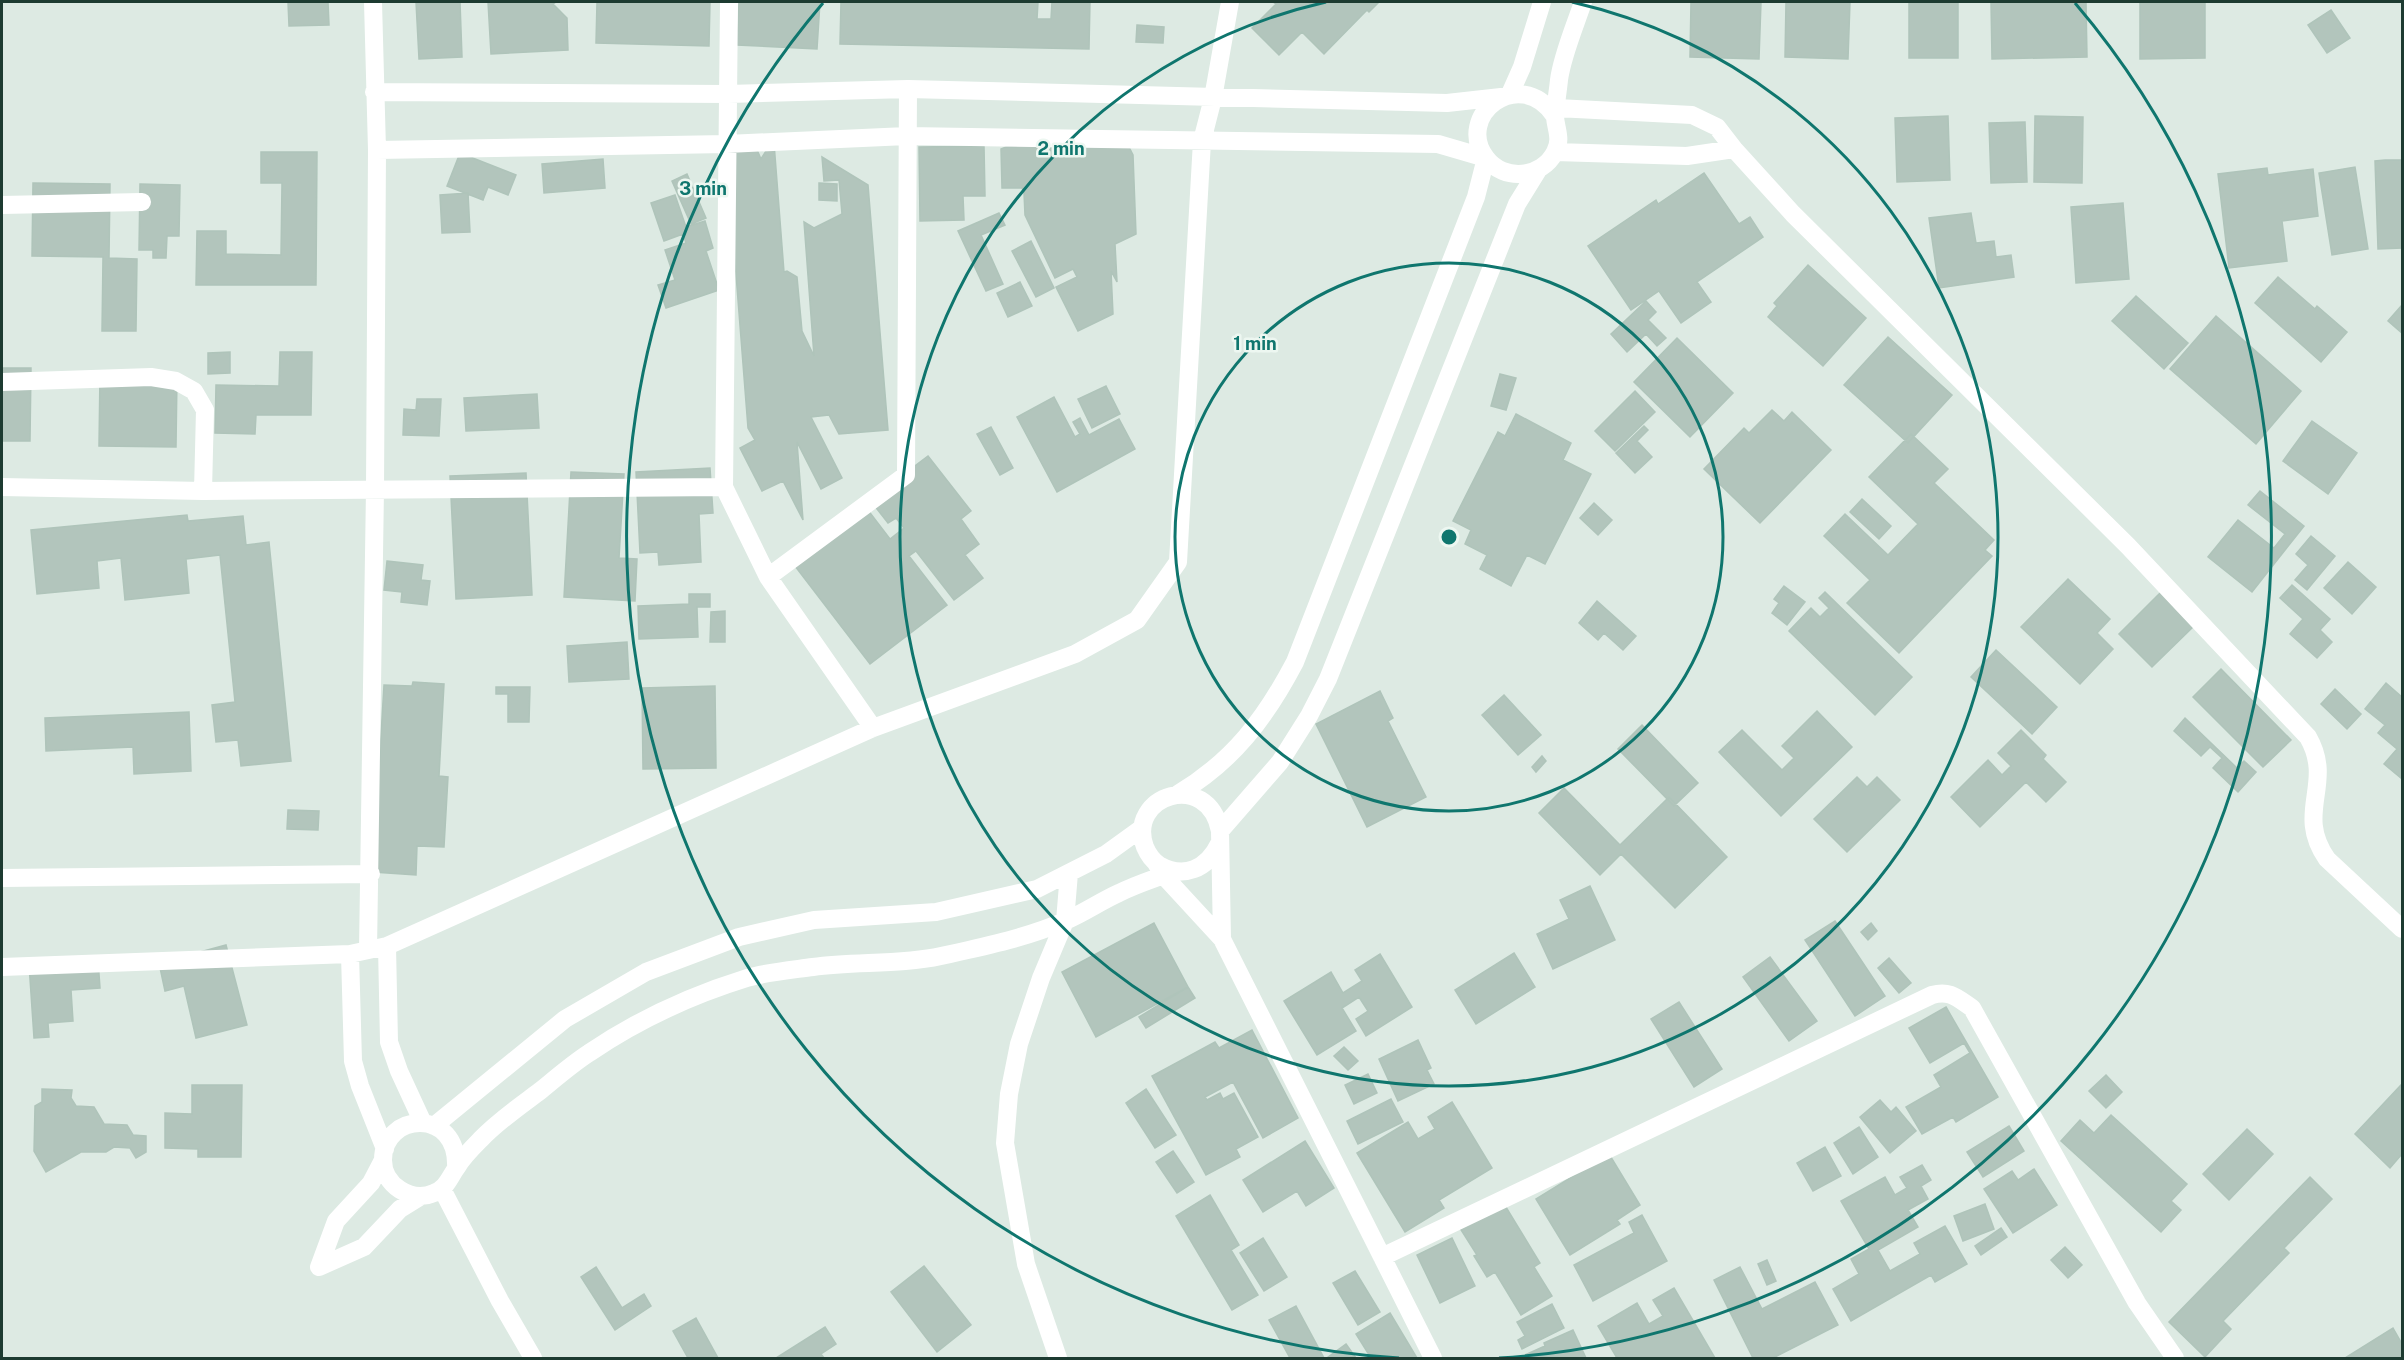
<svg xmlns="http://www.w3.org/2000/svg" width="2404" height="1360" font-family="'Public Sans',sans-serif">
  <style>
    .building { fill: #b2c5bc; stroke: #afc4ba; stroke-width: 1.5 }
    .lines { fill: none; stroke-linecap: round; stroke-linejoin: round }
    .minor { stroke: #fff; stroke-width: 18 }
    .ring { fill: none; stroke: #0f766e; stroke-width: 3 }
    .centre { fill: #0f766e; stroke: #edf7f1; stroke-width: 3 }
    .ring-label { font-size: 18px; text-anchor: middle; font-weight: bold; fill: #0f766e; stroke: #edf7f1; stroke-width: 5; stroke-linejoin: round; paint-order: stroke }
  </style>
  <rect width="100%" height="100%" fill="#ddeae3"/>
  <path class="building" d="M288,2H328L329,25L289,26Z
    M416,2H460L462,57L419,59Z
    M488,2H556L553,4L567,18L568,50L491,54Z
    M597,2H710L709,46L596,43Z
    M739,2H820L817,49L737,45Z
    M841,2H1038L1037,19H1051L1052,2H1090L1089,49L840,44Z
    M1273,2H1379L1369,12L1367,10L1324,54L1302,32L1279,55L1252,28L1276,4Z
    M1691,2H1761L1759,59L1690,57Z
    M1786,2H1850L1848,59L1785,57Z
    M1909,2H1958V58H1909Z
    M1991,2H2086L2087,57L1992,59Z
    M2140,2H2205V58L2140,59Z
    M2331,10L2350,38L2327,53L2308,25Z
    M1137,25L1164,27L1163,43L1136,42Z
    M1948,116L1950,180L1897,182L1895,118Z
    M2035,116L2083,117L2082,183L2034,182Z
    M2025,122L2027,182L1991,183L1989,123Z
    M1126,141L1133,155L1136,234L1115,244L1117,282L1111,271L1113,314L1078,331L1056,287L1077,277L1073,269L1055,278L1025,215L1024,193L1022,188H1002L1001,149L1006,147Z
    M754,143L761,159L771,143H774L784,272L787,271L797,277L802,331L814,356L804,222L814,228L842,214L839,180L824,181L822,157L868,185L888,430L839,434L829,415L811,417L842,478L821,489L797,442L803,520L783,481L762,491L740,448L755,440L748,428L726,146Z
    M984,146L985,196H963L964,220L920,221L919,147Z
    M261,152H317L316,285H196L197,231H226V254L281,255L282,183H261Z
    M460,153L516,175L508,195L488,187L483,200L447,186Z
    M603,159L605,188L544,193L542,164Z
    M2385,160H2402V248L2378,249L2375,161Z
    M2355,167L2368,249L2332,255L2319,173Z
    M2267,168L2268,175L2313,169L2318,216L2282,221L2287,261L2229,268L2218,174Z
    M1704,173L1739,224L1750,217L1763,237L1697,282L1711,302L1681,323L1659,291L1631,310L1588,246L1656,200L1658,204Z
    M687,174L706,218L691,224L672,181Z
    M33,183L110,184L109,258L137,259L136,331H102L103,257L32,256Z
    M819,183L837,184V201L819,200Z
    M140,184L180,185L179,236H167L166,258H153V250H139Z
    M468,193L470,232L442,233L440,195Z
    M675,195L686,227L705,221L713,248L706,251L719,290L666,308L658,285L675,280L665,250L686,243L683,234L664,241L651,203Z
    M2123,203L2129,279L2076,283L2071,207Z
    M999,213L1005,225L981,235L1003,284L986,291L958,231Z
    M1971,213L1976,243L1994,241L1996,257L2011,255L2014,277L1939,288L1929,218Z
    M1031,241L1054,288L1036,297L1012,251Z
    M1808,265L1866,318L1823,366L1768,317L1777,306L1774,303Z
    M2278,277L2315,309L2317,306L2347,332L2321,362L2255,303Z
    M1020,282L1032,306L1008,317L997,293Z
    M2136,296L2188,343L2164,369L2112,321Z
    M1646,301L1656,312L1648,320L1666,338L1657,346L1646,334L1627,352L1611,334Z
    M2402,305V333L2388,321Z
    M2216,316L2301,391L2256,444L2170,369Z
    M1888,337L1952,395L1908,443L1844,385Z
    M1677,338L1733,393L1690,437L1634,382Z
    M230,352V373L208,374V353Z
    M280,352H312L311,415H256L255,434L215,433L216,385L279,386Z
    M2,368H31L30,441H2Z
    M100,374L177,376L176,447L99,446Z
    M1500,374L1516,378L1506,410L1491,406Z
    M1106,386L1120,414L1092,428L1078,399Z
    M1635,391L1655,412L1615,451L1595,431Z
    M537,394L539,428L466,431L464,398Z
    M1054,397L1075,437L1080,434L1073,422L1080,418L1089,435L1119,419L1135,449L1057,492L1017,417Z
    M417,399H441L439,436L403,435L404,409L416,410Z
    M1772,410L1784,421L1792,412L1831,450L1760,523L1704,469L1744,428L1749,433Z
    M1516,414L1571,443L1563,460L1591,474L1545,564L1527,555L1511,586L1480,569L1487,555L1465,544L1471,530L1453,521L1498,432L1505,436Z
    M2312,421L2357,453L2328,494L2283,461Z
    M1644,426L1648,430L1637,441L1652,457L1635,473L1616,453Z
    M991,427L1013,468L1000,475L977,434Z
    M1911,434L1948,469L1934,483L1994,540L1985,550L1992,556L1899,653L1847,603L1870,580L1824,536L1845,514L1888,555L1918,524L1869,477Z
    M928,456L971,511L961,519L979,544L965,555L983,578L954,600L916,551L909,556L947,605L870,664L788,557L861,501L890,539L904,528L896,518L888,523L870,500Z
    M710,468L713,513L699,514L701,562L659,565L658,552L640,553L636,472Z
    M571,472L624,474L619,558L637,559L635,601L564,597Z
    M526,473L532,595L456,599L450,476Z
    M2260,491L2304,526L2252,592L2208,557L2238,520L2274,548L2285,534L2248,505Z
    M1862,499L1891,526L1879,539L1850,512Z
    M1594,503L1612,520L1598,535L1580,518Z
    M187,515L188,521L243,516L246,545L269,542L291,761L241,766L238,740L216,742L212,705L235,702L220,555L186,559L189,593L125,600L121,558L97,561L99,588L37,594L31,530Z
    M2311,536L2335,556L2307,590L2295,580L2308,565L2296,554Z
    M387,561L423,565L421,580L430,581L427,605L401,602L402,592L384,590Z
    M2348,562L2376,587L2352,614L2324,588Z
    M2068,579L2110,619L2097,633L2113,649L2080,684L2021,627Z
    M2292,585L2330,619L2320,630L2332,642L2317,658L2290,634L2303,619L2280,598Z
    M1784,586L1805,602L1787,625L1772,613L1779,603L1774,599Z
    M2162,591L2195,625L2152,667L2119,634Z
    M1825,592L1912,677L1875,715L1789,631L1811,608L1820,617L1829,608L1819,598Z
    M689,594H710V607H697L698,637L639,639L638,606L689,604Z
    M1597,601L1636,636L1623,650L1604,633L1598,640L1579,623Z
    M725,611V642H710L711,612Z
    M627,642L629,679L569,682L567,646Z
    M1996,650L2057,707L2032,734L1971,677Z
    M2221,669L2291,740L2263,767L2193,697Z
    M413,682L444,684L439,776L448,777L444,847L417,846L416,875L373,872L384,685L412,686Z
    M2386,683L2402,697V779L2384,764L2397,749L2378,733L2385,725L2365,709Z
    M715,686L716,768L643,769L642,688Z
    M496,687H530L529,722H508V694H496Z
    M2335,689L2361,714L2347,729L2321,704Z
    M1380,691L1393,718L1388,721L1426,797L1367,827L1316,724Z
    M1504,695L1541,735L1518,755L1482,715Z
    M1817,711L1852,747L1781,816L1719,752L1742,730L1782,770L1794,758L1782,746Z
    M189,712L191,771L134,774L133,747L46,751L45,718Z
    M2185,718L2237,768L2244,761L2256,772L2238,792L2213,768L2222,758L2210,747L2201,756L2174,731Z
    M1642,725L1698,783L1674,806L1618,749Z
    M2021,730L2046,755L2043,759L2066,782L2046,802L2026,782L1980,827L1951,797L1988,760L2002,775L2011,766L1998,753Z
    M1542,756L1546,761L1536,772L1532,767Z
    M1857,777L1867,787L1877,777L1900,800L1847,852L1814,819Z
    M1564,788L1620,845L1669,797L1727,857L1675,908L1621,854L1600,875L1539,813Z
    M288,810L319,811L318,830L287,829Z
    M1590,886L1615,940L1553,969L1537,934L1569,919L1560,900Z
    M1835,921L1885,996L1855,1016L1805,940Z
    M1154,923L1188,987L1096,1037L1062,972Z
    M1871,923L1877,931L1868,940L1861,932Z
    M226,945L247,1025L196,1038L184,986L165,991L159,963Z
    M1514,953L1535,987L1476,1024L1455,990Z
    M1380,954L1412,1007L1366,1036L1356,1019L1368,1011L1359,997L1342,1008L1356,1031L1317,1055L1284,1001L1331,972L1343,993L1362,981L1355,970Z
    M1770,957L1817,1021L1789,1041L1743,977Z
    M1889,958L1911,983L1899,993L1878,968Z
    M98,960L100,988L71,990L73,1021L48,1023L49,1037L34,1038L29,964Z
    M1188,987L1195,998L1146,1028L1139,1017Z
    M1679,1002L1722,1069L1694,1087L1651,1019Z
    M1946,1007L1998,1097L1956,1122L1953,1117L1922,1134L1906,1107L1941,1087L1934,1075L1970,1053L1964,1043L1930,1063L1909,1028Z
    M1252,1030L1298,1118L1263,1138L1233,1082L1205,1097L1207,1100L1220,1093L1223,1099L1234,1093L1258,1137L1236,1149L1240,1157L1206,1175L1152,1076L1215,1042L1219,1048Z
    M1418,1040L1431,1068L1427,1070L1434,1084L1398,1101L1379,1059Z
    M1344,1047L1358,1061L1348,1070L1334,1056Z
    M1368,1074L1377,1093L1354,1104L1345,1085Z
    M2106,1075L2122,1092L2106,1108L2089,1091Z
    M2402,1084V1154L2390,1168L2355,1134Z
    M192,1085H242L241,1157H198V1149L165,1148V1113L192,1114Z
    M42,1089L72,1090L71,1098L76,1106L94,1107L104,1124L127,1125L133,1135L146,1136V1152L136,1158L130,1148L114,1147L106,1152H81L46,1172L34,1151L35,1106L42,1102Z
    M1146,1089L1176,1135L1155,1148L1126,1103Z
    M1391,1099L1403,1122L1358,1144L1347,1121Z
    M1880,1100L1891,1112L1896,1107L1916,1131L1890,1153L1860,1117Z
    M1452,1102L1492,1168L1439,1200L1444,1208L1405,1232L1357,1153L1408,1122L1418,1139L1435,1129L1428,1117Z
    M2111,1115L2187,1184L2171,1201L2181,1210L2161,1232L2061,1141L2080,1120L2094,1133Z
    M2009,1126L2024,1151L1983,1177L1967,1152Z
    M1859,1127L1878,1157L1853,1174L1834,1143Z
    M2247,1129L2273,1154L2229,1200L2203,1174Z
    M1305,1141L1334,1188L1306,1206L1297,1191L1263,1212L1243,1180Z
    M1825,1147L1841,1176L1813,1191L1797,1163Z
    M1173,1151L1194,1182L1177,1193L1156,1162Z
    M1609,1154L1640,1205L1617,1220L1620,1224L1570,1255L1536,1199Z
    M1922,1165L1931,1180L1921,1186L1928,1199L1908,1210L1918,1227L1878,1250L1890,1271L1920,1254L1914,1243L1945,1226L1967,1264L1935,1282L1931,1275L1851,1321L1833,1289L1859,1274L1851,1259L1869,1249L1841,1201L1885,1177L1895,1195L1907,1188L1900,1177Z
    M2034,1169L2057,1205L2013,1233L1984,1189L2012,1171L2018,1180Z
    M2310,1177L2332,1199L2284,1248L2289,1253L2223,1321L2231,1329L2205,1357L2169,1322Z
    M1210,1195L1239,1245L1231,1250L1258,1295L1232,1310L1176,1216Z
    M1501,1199L1540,1263L1534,1267L1552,1296L1521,1315L1495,1272L1487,1277L1474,1256L1477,1255L1458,1225Z
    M1985,1204L1994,1229L1963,1241L1954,1216Z
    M1642,1215L1667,1261L1593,1301L1574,1265L1634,1233L1629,1222Z
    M2001,1228L2007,1237L1981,1255L1975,1246Z
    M1263,1238L1287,1277L1264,1291L1240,1253Z
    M1452,1238L1475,1286L1440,1303L1417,1255Z
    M2065,1247L2082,1265L2068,1278L2051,1260Z
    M1767,1260L1776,1281L1767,1285L1758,1264Z
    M924,1266L971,1325L937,1352L891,1292Z
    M596,1267L622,1308L644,1294L651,1306L615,1330L581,1277Z
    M1740,1267L1762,1309L1815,1282L1838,1325L1773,1358H1753L1714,1280Z
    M1355,1271L1380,1312L1358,1325L1333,1283Z
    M1674,1288L1715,1358H1617L1598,1326L1637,1303L1649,1324L1663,1316L1653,1300Z
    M1552,1304L1564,1328L1522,1349L1518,1340L1525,1336L1517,1322Z
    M1296,1306L1324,1358H1290L1269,1320Z
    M1390,1313L1417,1358H1371L1356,1334Z
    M696,1318L718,1358H688L673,1331Z
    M825,1327L836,1344L821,1354L824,1358H776Z
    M2393,1328L2402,1344V1358H2345Z
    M1573,1330L1586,1358H1526L1525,1355L1545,1346L1544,1343Z
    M1346,1344L1356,1358H1329L1328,1357Z"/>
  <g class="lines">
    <path class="minor" d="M729,2L724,487L768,577L873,728
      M374,92L728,94L908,89L1447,103L1501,97
      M1510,94L1522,67L1542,2
      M1548,106L1557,108L1692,115L1717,127L1734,149L1793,214L2128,546L2308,737C2335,784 2294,812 2327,859L2402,929
      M1554,115C1519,65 1454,116 1486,158C1504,182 1542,178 1555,152C1562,139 1556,130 1555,117C1555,107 1558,91 1559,80C1562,56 1575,26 1583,2
      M377,150L727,144L907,136L1438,144L1486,158L1476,197L1295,662C1265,719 1233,761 1178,794
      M1555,152L1687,156L1734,149
      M2,205L142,202
      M2,382L151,377L176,381L194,391L205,410L203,491
      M2,487L203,491L724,487
      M768,577L906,475L908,89
      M1220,831L1280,762L1309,716L1328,679L1517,204L1538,170
      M1156,863L1163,875L1222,939L1220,831C1208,769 1126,795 1145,847C1148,854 1153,861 1159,865C1184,879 1207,869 1219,844
      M2,878L371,874
      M1222,939L1433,1358
      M387,946L389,1042L399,1071L423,1123
      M368,950L375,489L377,150L373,2
      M350,954L353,1061L360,1086L385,1149
      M2,967L350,954L387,946L873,728L1075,654L1137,620L1178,562L1202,141L1213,98L1230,2
      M434,1126L565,1019L646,972L739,937L814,920L936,912L1037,889L1106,854L1142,828
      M383,1160L371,1183L336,1221L319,1267L364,1247L400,1209L421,1196
      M456,1168C459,1107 383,1112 383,1160C383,1185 411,1203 434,1193C447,1188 449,1178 457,1167C463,1157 472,1148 480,1140C498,1121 520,1106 540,1091C556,1078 572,1064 589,1053C636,1021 692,995 747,978C767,972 791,970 813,967C854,961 900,965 941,956C982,947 1026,938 1065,921C1084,913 1101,901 1119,893C1137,884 1154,879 1172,872
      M442,1189L500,1301L533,1358
      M1382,1257L1932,995C1950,990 1957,998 1972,1008L2137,1303L2175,1358
      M1058,1358L1026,1264L1005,1143L1009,1094L1019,1044L1041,978L1065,921L1069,873"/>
  </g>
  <g class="ring">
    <circle cx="1449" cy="537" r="274"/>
    <path d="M1572 2A549 549 0 1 1 1326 2"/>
    <path d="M1399 1358A823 823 0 0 1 823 3M2075 3A823 823 0 0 1 1499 1358"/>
  </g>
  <circle cx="1449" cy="537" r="9" class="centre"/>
  <g class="ring-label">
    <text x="1061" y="155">2 min</text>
    <text x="703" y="195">3 min</text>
    <text x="1255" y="350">1 min</text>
  </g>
  <rect width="2404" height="1360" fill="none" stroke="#1d3b31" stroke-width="6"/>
</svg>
